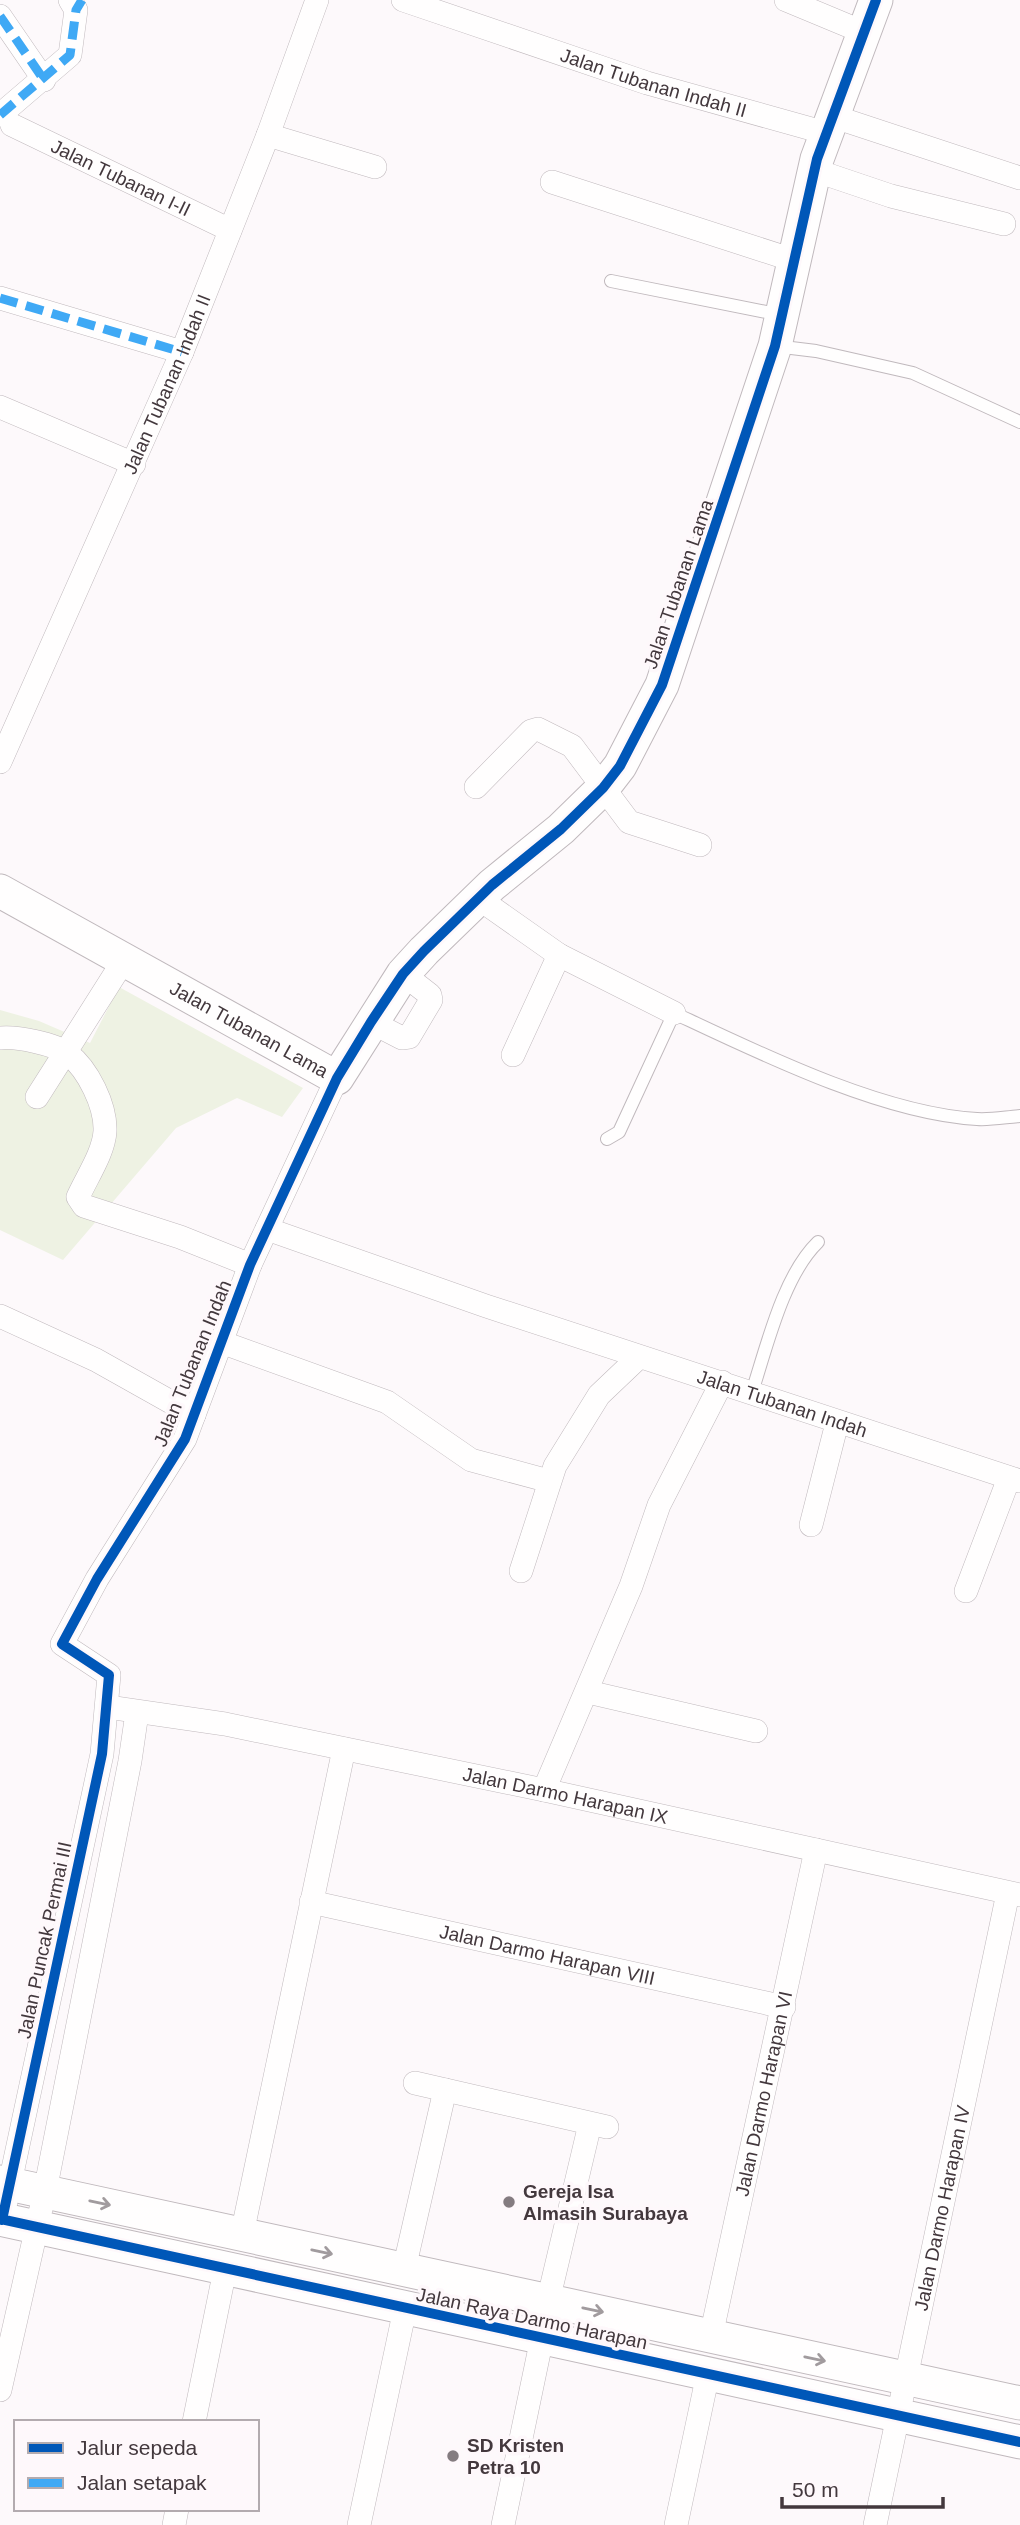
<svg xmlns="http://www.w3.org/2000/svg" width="1020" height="2525" font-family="Helvetica,sans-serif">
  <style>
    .green { fill: #eef2e3 }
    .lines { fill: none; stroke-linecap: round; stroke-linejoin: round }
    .lane-casing { stroke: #c0b9bd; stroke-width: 14 }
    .street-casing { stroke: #c0b9bd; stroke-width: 24 }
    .secondary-casing { stroke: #c0b9bd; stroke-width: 35 }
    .lane { stroke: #fffefe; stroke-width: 12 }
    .street { stroke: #fffefe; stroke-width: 23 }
    .secondary { stroke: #fffefe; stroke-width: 33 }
    .quiet { stroke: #3fa9f5; stroke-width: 9; stroke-dasharray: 18 9; stroke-linecap: butt }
    .cycleway-casing { stroke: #fef8fb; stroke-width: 15 }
    .cycleway { stroke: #0057b8; stroke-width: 10 }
    .oneway { stroke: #a19b9e }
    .poi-dot { fill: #847c80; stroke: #fef8fb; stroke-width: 2.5 }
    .labels { text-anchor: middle; stroke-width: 7; stroke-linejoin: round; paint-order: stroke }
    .street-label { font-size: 19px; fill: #43383d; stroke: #fef8fb }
    .poi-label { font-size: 19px; font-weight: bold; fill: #43383d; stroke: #fef8fb; text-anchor: start }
  </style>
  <rect width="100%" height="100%" fill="#fdf9fb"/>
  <path class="green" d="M119,987L303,1088L282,1117L237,1098L176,1128L63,1260L0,1230V1010L39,1021L90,1043Z"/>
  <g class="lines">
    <g class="lane-casing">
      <path id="lane" d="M611,281L781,315
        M775,346L816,351L913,373L1020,422
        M607,1139L619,1132L674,1013C759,1053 883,1114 977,1119C991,1120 1006,1117 1020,1116
        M752,1392C767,1346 783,1276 818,1242"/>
    </g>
    <g class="street-casing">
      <g id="street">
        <path id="s1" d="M403,0L647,83L826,133"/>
        <path d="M786,0L863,32"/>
        <path d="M0,16L44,80"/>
        <path d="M0,115L70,55L76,10L70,0"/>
        <path d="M832,116L1020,178"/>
        <path id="s2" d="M12,125L230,230"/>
        <path d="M268,135L375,167"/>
        <path d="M814,170L891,196L1004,224"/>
        <path d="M552,182L793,260"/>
        <path d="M0,298L182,352"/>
        <path d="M0,407L134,464"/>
        <path id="s3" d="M0,762L182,352L268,135L317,0"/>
        <path d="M476,787L531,731L538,729L572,746L629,822L700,845"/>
        <path d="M478,898L559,955L674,1013"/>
        <path d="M371,1022L402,1038L409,1037L431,1000L430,995L403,974"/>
        <path d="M0,1038C16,1036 55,1044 68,1054C88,1069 106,1106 105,1131C104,1152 87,1177 78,1197L84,1206L180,1237L250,1265"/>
        <path d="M513,1055L559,955"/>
        <path d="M37,1097L124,960"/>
        <path id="s4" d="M267,1229L486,1306L1020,1481"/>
        <path d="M0,1316L96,1360L194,1415"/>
        <path d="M221,1342L387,1402L471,1460L549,1481"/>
        <path d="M811,1525L837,1423"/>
        <path d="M521,1571L555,1466L599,1395L639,1357"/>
        <path d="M966,1591L1009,1478"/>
        <path d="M588,1692L756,1731"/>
        <path id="s5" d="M108,1707L225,1724L544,1790L1020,1895"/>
        <path d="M544,1790L631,1586L659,1505L722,1382"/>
        <path id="s6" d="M311,1902L784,2007"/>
        <path d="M415,2083L607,2127"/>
        <path d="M2,2220L102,1754L109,1675L62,1644L97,1579L185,1439L250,1265L337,1078"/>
        <path d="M242,2234L344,1749"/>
        <path d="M404,2269L445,2090"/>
        <path d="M548,2301L590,2124"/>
        <path id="s7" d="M711,2336L816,1850"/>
        <path d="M0,2390L45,2191L130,1761L137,1713"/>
        <path d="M194,2422L225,2270"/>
        <path d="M174,2525L177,2509"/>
        <path d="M359,2525L405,2309"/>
        <path d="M503,2525L542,2338"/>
        <path d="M676,2525L708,2374"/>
        <path id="s8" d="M875,2525L1008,1893"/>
      </g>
    </g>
    <g class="secondary-casing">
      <g id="secondary">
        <path id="s9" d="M0,891L337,1078L403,974L424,951L492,885L561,829L603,788L620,766L662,685L775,346L817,159L876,0"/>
        <path d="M0,2182L1020,2403"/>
        <path d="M0,2219L1020,2442"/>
      </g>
    </g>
    <use href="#lane" class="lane"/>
    <use href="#street" class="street"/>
    <use href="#secondary" class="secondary"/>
    <path class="quiet" d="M0,16L44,80
      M0,115L70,55L76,10L82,0
      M0,298L182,352"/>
    <g class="cycleway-casing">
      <path id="cycleway" d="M0,2219L1020,2442
        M2,2220L102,1754L109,1675L62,1644L97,1579L185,1439L250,1265L337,1078L371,1022L403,974L424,951L492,885L561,829L603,788L620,766L662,685L775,346L817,159L876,0"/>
    </g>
    <use href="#cycleway" class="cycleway"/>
  </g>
  <defs><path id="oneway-shaft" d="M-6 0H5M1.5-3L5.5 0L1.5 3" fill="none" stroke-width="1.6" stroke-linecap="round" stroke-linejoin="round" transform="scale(1.75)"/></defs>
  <g class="oneway">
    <use href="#oneway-shaft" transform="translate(100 2203) rotate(12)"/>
    <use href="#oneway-shaft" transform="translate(322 2252) rotate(12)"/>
    <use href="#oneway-shaft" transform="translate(593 2310) rotate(12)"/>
    <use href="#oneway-shaft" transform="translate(815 2359) rotate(12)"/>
  </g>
  <g class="poi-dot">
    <circle cx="509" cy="2202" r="7"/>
    <circle cx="453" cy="2456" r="7"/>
  </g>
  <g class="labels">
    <g class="street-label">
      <text dy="7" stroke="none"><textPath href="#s1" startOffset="264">Jalan Tubanan Indah II</textPath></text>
      <text dy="7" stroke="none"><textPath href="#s2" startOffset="121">Jalan Tubanan I-II</textPath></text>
      <text dy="7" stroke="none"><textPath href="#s3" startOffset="413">Jalan Tubanan Indah II</textPath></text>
      <text transform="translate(678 584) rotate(-71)" y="7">Jalan Tubanan Lama</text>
      <text dy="7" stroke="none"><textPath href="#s9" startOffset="285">Jalan Tubanan Lama</textPath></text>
      <text transform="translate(192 1363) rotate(-68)" y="7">Jalan Tubanan Indah</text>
      <text dy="7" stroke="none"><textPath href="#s4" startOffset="544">Jalan Tubanan Indah</textPath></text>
      <text dy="7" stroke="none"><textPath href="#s5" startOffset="466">Jalan Darmo Harapan IX</textPath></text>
      <text transform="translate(44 1940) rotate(-78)" y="7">Jalan Puncak Permai III</text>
      <text dy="7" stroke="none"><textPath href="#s6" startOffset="242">Jalan Darmo Harapan VIII</textPath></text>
      <text dy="7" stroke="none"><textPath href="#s7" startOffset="248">Jalan Darmo Harapan VI</textPath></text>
      <text dy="7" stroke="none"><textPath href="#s8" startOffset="324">Jalan Darmo Harapan IV</textPath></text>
      <text transform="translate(532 2318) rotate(12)" y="7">Jalan Raya Darmo Harapan</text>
    </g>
    <g class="poi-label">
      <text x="523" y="2198">Gereja Isa<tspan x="523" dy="22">Almasih Surabaya</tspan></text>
      <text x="467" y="2452">SD Kristen<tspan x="467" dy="22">Petra 10</tspan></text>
    </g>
  </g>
  <rect x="14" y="2420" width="245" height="91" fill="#fef8fb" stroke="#b3abaf" stroke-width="2"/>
  <rect x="28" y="2443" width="35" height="10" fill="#0057b8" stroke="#b3abaf" stroke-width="2"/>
  <text x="77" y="2455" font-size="21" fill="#43383d">Jalur sepeda</text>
  <rect x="28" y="2478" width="35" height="10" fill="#3fa9f5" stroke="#b3abaf" stroke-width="2"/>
  <text x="77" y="2490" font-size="21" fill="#43383d">Jalan setapak</text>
  <path d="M782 2497v10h161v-10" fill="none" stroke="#43383d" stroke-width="3.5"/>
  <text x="792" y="2497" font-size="21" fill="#43383d" stroke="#fef8fb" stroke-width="5" paint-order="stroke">50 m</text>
</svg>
